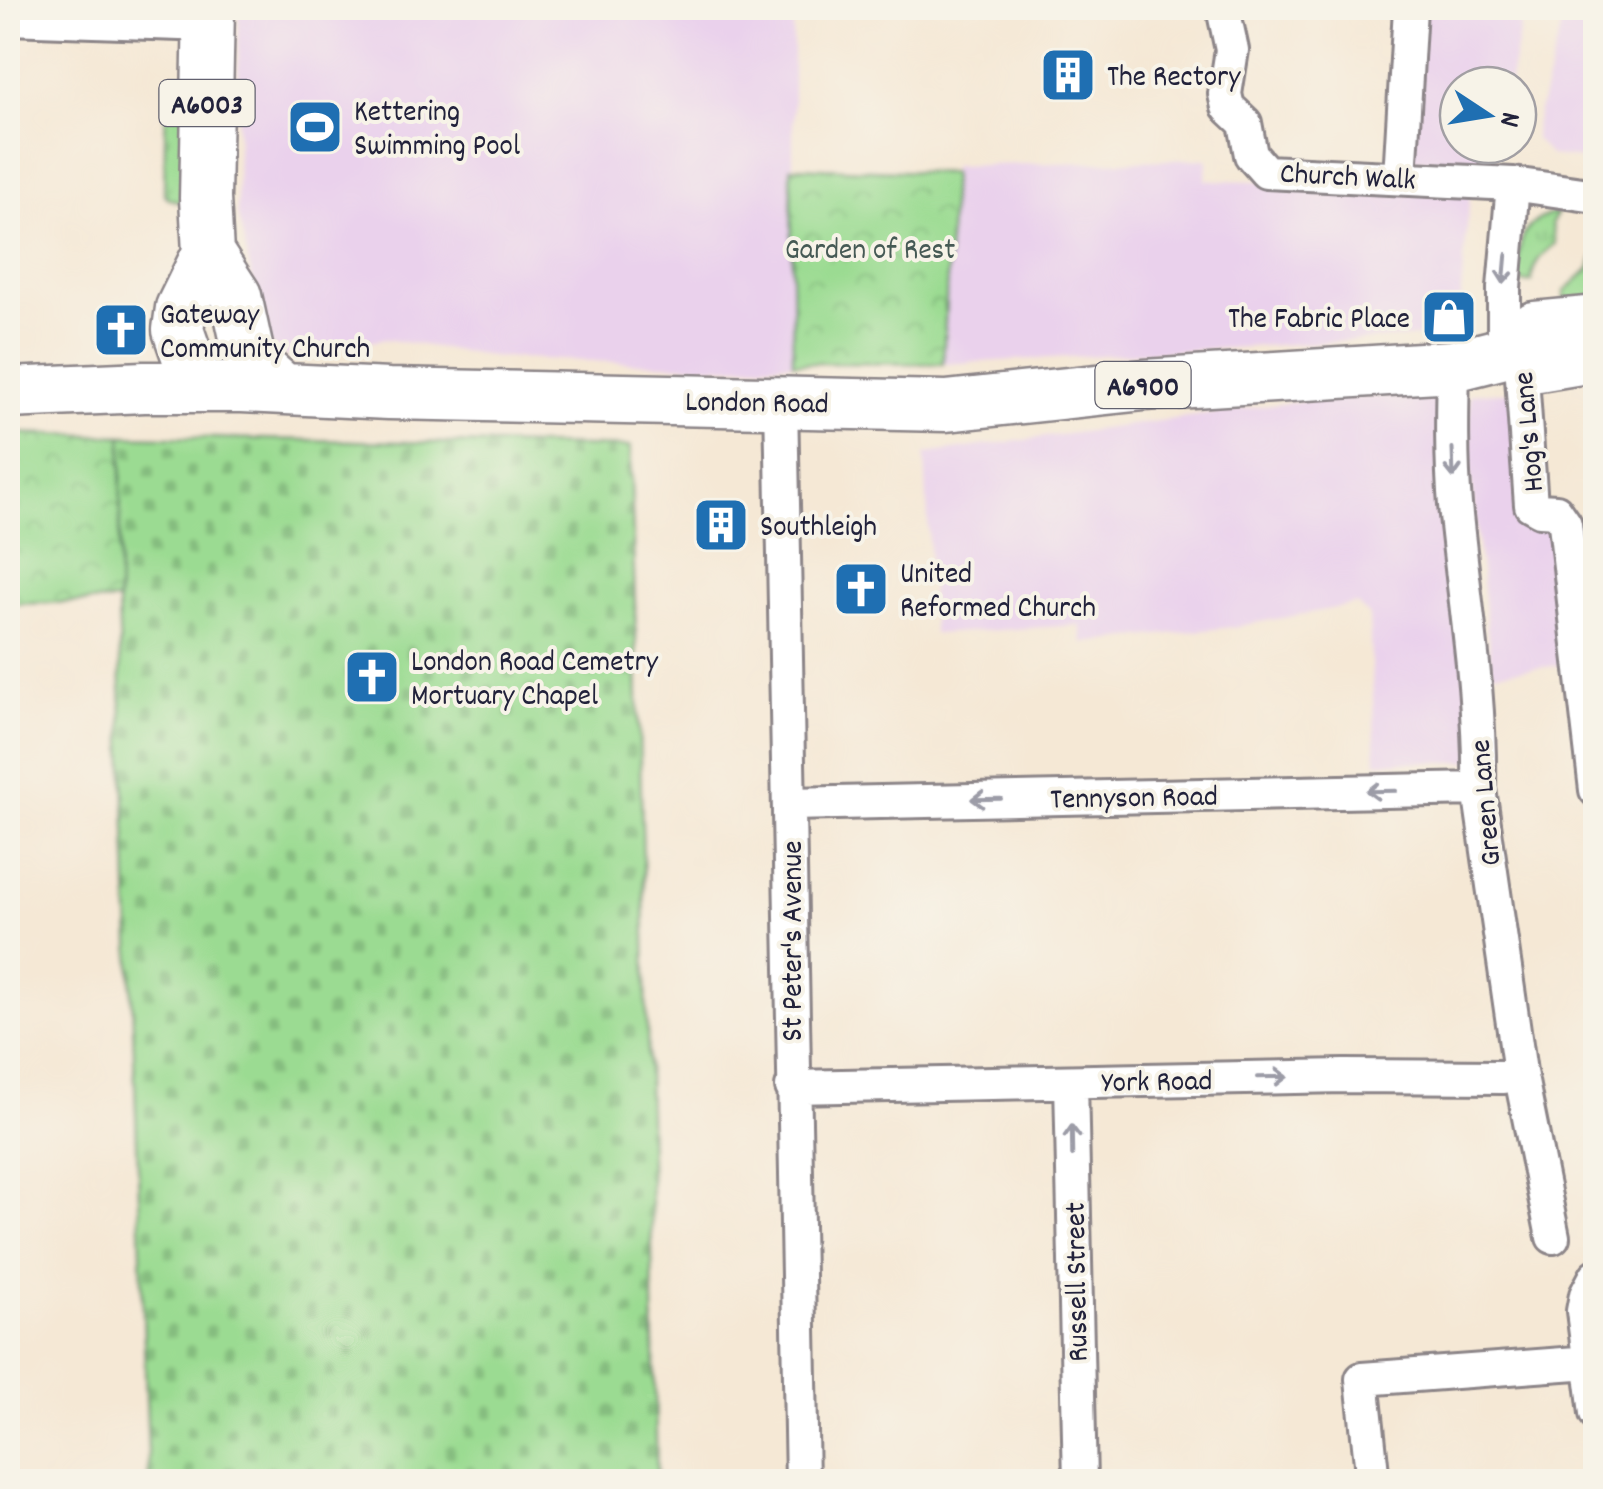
<svg xmlns="http://www.w3.org/2000/svg" width="1603" height="1489" font-family="Dekko,sans-serif">
  <style>
    .built { fill: #ead1ec }
    .grass { fill: url(#grass-tufts); stroke: #5e7e66; stroke-width: 2.5 }
    .cemetery { fill: url(#cemetery-stones); stroke: #5e7e66; stroke-width: 2.5 }
    .park { fill: url(#park-crowns); stroke: #5e7e66; stroke-width: 2.5 }
    .lines { fill: none; stroke-linecap: round; stroke-linejoin: round }
    .minor-casing { stroke: #8c8588; stroke-width: 38 }
    .primary-casing { stroke: #8c8588; stroke-width: 55 }
    .minor { stroke: #fff; stroke-width: 32 }
    .primary { stroke: #fff; stroke-width: 50 }
    .oneway { stroke: #9c9ca7 }
    .labels { text-anchor: middle; stroke-width: 8; stroke-linejoin: round; paint-order: stroke }
    .shield { fill: #f7f3e8; stroke: #62616f; stroke-width: 2.5 }
    .shield-label { font-size: 28px; font-weight: bold; fill: #22223b }
    .poi-label { font-size: 30px; fill: #22223b; stroke: #f7f3e8; text-anchor: start }
    .street-label { font-size: 30px; fill: #22223b; stroke: #f7f3e8 }
    .park-label { font-size: 30px; fill: #465a55; stroke: #f7f3e8 }
  </style>
  <defs>
    <pattern id="grass-tufts" width="24" height="20" patternUnits="userSpaceOnUse" patternTransform="scale(2.5)"><rect width="24" height="20" fill="#9bdb92"/><path d="M3 7l-1-3M5 7V3M7 7l1-3M15 17l-1-3M17 17v-4M19 17l1-3" fill="none" stroke="#85bc7f"/></pattern>
    <pattern id="cemetery-stones" width="16" height="16" patternUnits="userSpaceOnUse" patternTransform="scale(2.5)"><rect width="16" height="16" fill="#9bdb92"/><path d="M2 7V4a2 2 0 0 1 4 0v3zM10 15v-3a2 2 0 0 1 4 0v3z" fill="#85bc7f"/></pattern>
    <pattern id="park-crowns" width="20" height="18" patternUnits="userSpaceOnUse" patternTransform="scale(2.5)"><rect width="20" height="18" fill="#9bdb92"/><path d="M2 6a3 3 0 1 1 6 0M12 15a3 3 0 1 1 6 0" fill="none" stroke="#85bc7f"/></pattern>
  </defs>
  <rect width="100%" height="100%" fill="#f7f3e8"/>
  <filter id="ink" filterUnits="userSpaceOnUse"><feTurbulence type="fractalNoise" baseFrequency=".01" numOctaves="2"/><feDisplacementMap in="SourceGraphic" scale="20" xChannelSelector="R" yChannelSelector="G"/><feConvolveMatrix kernelMatrix="1 2 1 2 8 2 1 2 1" color-interpolation-filters="sRGB"/></filter>
  <filter id="wash" filterUnits="userSpaceOnUse"><feTurbulence type="fractalNoise" baseFrequency=".0048" numOctaves="4" result="noise"/><feDisplacementMap in="SourceGraphic" scale="40" xChannelSelector="R" yChannelSelector="G"/><feGaussianBlur stdDeviation="2.25" result="paint"/><feColorMatrix in="noise" values="0 0 0 0 0 0 0 0 0 0 0 0 0 0 0 0 0 1.4 0 .05"/><feComposite in="paint" operator="in"/></filter>
  <g filter="url(#wash)">
    <rect width="100%" height="100%" fill="#f5e8d5"/>
    <path class="built" d="M239,8H793V363L728,367L496,357L385,339L291,358L279,353L266,339L237,212Z
      M1418,8H1524L1509,85H1458V145H1494L1491,159L1483,163L1410,160Z
      M1559,8H1595V160L1551,156L1535,139V126L1561,29Z
      M1207,159L1206,180L1317,182L1470,194L1457,335L943,364L952,166Z
      M1515,391L1523,509L1557,525L1571,664L1492,673L1470,470V394Z
      M1439,394L1476,762H1376L1369,616L1357,604L1233,627L1083,643L1080,625L933,634L925,454L1322,398Z
      M1595,536V740L1574,538Z"/>
    <path class="grass" d="M166,85L188,99L185,203L169,199L164,193Z
      M1558,212L1552,223L1555,244C1542,254 1531,264 1532,282H1517C1519,245 1517,223 1558,212Z
      M1595,255V304L1565,312L1564,292L1590,268Z"/>
    <path class="cemetery" d="M122,436L630,447L644,888L657,1481H149L118,601Z"/>
    <path class="park" d="M791,167L952,173L943,364L793,363Z
      M8,433L122,436L118,601L8,604Z"/>
  </g>
  <g filter="url(#ink)">
    <g class="lines">
      <g class="minor-casing">
        <path id="minor" d="M1223,8L1232,50L1225,94L1228,107L1245,123L1251,155L1266,172L1513,184L1596,196
          M8,18L209,25
          M1400,177L1410,8
          M1520,349L1531,505L1540,510L1556,511L1565,524L1596,790
          M1504,354V288L1513,184
          M1453,366C1452,412 1451,459 1455,505C1464,599 1481,694 1479,789L1520,1072L1553,1237
          M781,401L802,1482
          M790,804L1479,789
          M1071,1082L1080,1482
          M792,1087L1344,1076L1504,1077L1520,1072
          M1596,1276L1586,1295L1583,1311L1596,1413
          M1373,1482L1362,1379L1590,1362"/>
      </g>
      <g class="primary-casing">
        <path id="primary" d="M208,253L236,296L250,360L283,389
          M1520,349L1538,366L1592,357L1596,351
          M198,387L178,330L181,308L208,253L205,198L209,8
          M8,393L144,387H242L389,394L946,406L1144,385L1453,366L1520,349L1535,327L1588,322L1596,330"/>
      </g>
      <use href="#minor" class="minor"/>
      <use href="#primary" class="primary"/>
    </g>
    <defs><path id="oneway-shaft" d="M-6 0H5M1.5-3L5.5 0L1.5 3" fill="none" stroke-width="1.6" stroke-linecap="round" stroke-linejoin="round" transform="scale(2.5)"/></defs>
    <g class="oneway">
      <use href="#oneway-shaft" transform="translate(1505 269) rotate(95)"/>
      <use href="#oneway-shaft" transform="translate(1453 463) rotate(88)"/>
      <use href="#oneway-shaft" transform="translate(1381 791) rotate(179)"/>
      <use href="#oneway-shaft" transform="translate(986 799) rotate(179)"/>
      <use href="#oneway-shaft" transform="translate(1273 1077) rotate(-1)"/>
      <use href="#oneway-shaft" transform="translate(1072 1140) rotate(-91)"/>
    </g>
  </g>
  <defs>
    <g id="building-square" transform="scale(2.875)"><rect x="-9" y="-9" width="18" height="18" rx="4" fill="#1f6fb2" stroke="#f7f3e8"/><path d="M-4-6H4V6H1V3H-1V6H-4ZM-2.5-4.3h1.7v1.8h-1.7ZM.8-4.3h1.7v1.8H.8ZM-2.5-1h1.7V.8h-1.7ZM.8-1h1.7V.8H.8Z" fill="#fff"/></g>
    <g id="stadium-square" transform="scale(2.875)"><rect x="-9" y="-9" width="18" height="18" rx="4" fill="#1f6fb2" stroke="#f7f3e8"/><path d="M0-5a6.5 5 0 1 0 0 10a6.5 5 0 1 0 0-10ZM-3.5-1.8h7v3.6h-7Z" fill="#fff"/></g>
    <g id="shop-square" transform="scale(2.875)"><rect x="-9" y="-9" width="18" height="18" rx="4" fill="#1f6fb2" stroke="#f7f3e8"/><path d="M-5-2.5h2.3a2.7 3.5 0 0 1 5.4 0H5L5.5 6h-11ZM-1.5-2.5h3a1.5 2.3 0 0 0-3 0Z" fill="#fff"/></g>
    <g id="church-square" transform="scale(2.875)"><rect x="-9" y="-9" width="18" height="18" rx="4" fill="#1f6fb2" stroke="#f7f3e8"/><path d="M-1.2-6h2.4v3.5h3.3v2.4h-3.3V6h-2.4V-.1h-3.3v-2.4h3.3Z" fill="#fff"/></g>
  </defs>
  <g fill-rule="evenodd">
    <use href="#building-square" x="1068" y="75"/>
    <use href="#stadium-square" x="315" y="127"/>
    <use href="#shop-square" x="1449" y="317"/>
    <use href="#church-square" x="121" y="330"/>
    <use href="#building-square" x="721" y="525"/>
    <use href="#church-square" x="861" y="589"/>
    <use href="#church-square" x="372" y="677"/>
  </g>
  <g class="labels">
    <g class="shield">
      <rect x="159.5" y="80" width="95" height="46" rx="8"/>
      <rect x="1095.5" y="362" width="95" height="46" rx="8"/>
    </g>
    <g class="shield-label">
      <text x="207" y="113">A6003</text>
      <text x="1143" y="395">A6900</text>
    </g>
    <g class="poi-label">
      <text x="1107" y="85">The Rectory</text>
      <text x="354" y="120">Kettering<tspan x="354" dy="34">Swimming Pool</tspan></text>
      <text x="160" y="323">Gateway<tspan x="160" dy="34">Community Church</tspan></text>
      <text x="1410" y="327" text-anchor="end">The Fabric Place</text>
      <text x="760" y="535">Southleigh</text>
      <text x="900" y="582">United<tspan x="900" dy="34">Reformed Church</tspan></text>
      <text x="411" y="670">London Road Cemetry<tspan x="411" dy="34">Mortuary Chapel</tspan></text>
    </g>
    <g class="street-label">
      <text transform="translate(1348 175) rotate(3)" y="10">Church Walk</text>
      <text transform="translate(757 401) rotate(1)" y="10">London Road</text>
      <text transform="translate(1527 432) rotate(-95)" y="10">Hog's Lane</text>
      <text transform="translate(1134 796) rotate(-1)" y="10">Tennyson Road</text>
      <text transform="translate(1484 803) rotate(-95)" y="10">Green Lane</text>
      <text transform="translate(791 941) rotate(-90)" y="10">St Peter's Avenue</text>
      <text transform="translate(1157 1080) rotate(-1)" y="10">York Road</text>
      <text transform="translate(1075 1282) rotate(-91)" y="10">Russell Street</text>
    </g>
    <g class="park-label">
      <text x="870" y="258">Garden of Rest</text>
    </g>
  </g>
  <rect width="1603" height="1489" fill="none" stroke="#f7f3e8" stroke-width="40"/>
  <g transform="translate(1488 115) rotate(102)"><circle r="48" fill="#f7f3e8" stroke="#a29fa3" stroke-width="2.5"/>
  <path d="M0-8L18 38L0 25L-18 38Z" fill="#1f6fb2"/>
  <text y="-15" font-size="28" font-weight="bold" text-anchor="middle" fill="#22223b">N</text>
  </g>
</svg>
